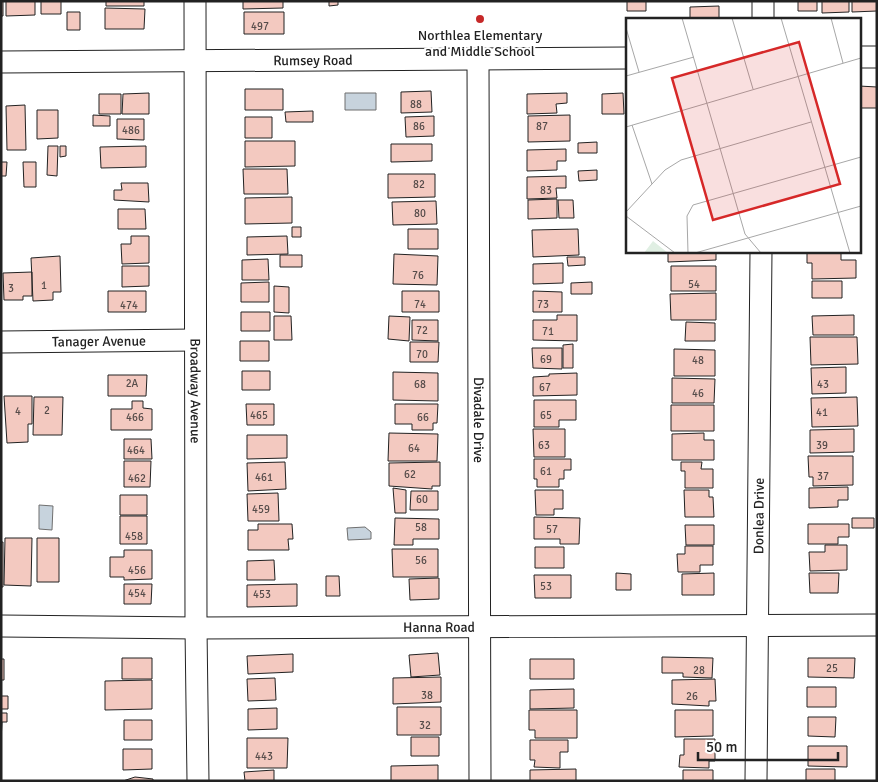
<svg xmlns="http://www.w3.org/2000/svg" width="878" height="782" font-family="Signika,sans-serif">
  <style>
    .water { fill: #c7d3dd; stroke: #6f6f6f }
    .building { fill: #f3c9c0; stroke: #222 }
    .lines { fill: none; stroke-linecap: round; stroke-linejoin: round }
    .minor-casing { stroke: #222; stroke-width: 23 }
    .minor { stroke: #fff; stroke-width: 21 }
    .poi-dot { fill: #c62828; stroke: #fff; stroke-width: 2 }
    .labels { text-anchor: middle; stroke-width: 4; stroke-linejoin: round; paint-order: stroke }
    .number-label { font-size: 11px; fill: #564c4a }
    .poi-label { font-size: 14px; fill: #222; stroke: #fff }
    .street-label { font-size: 14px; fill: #222; stroke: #fff }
    .inset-road { fill: none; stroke: #a7a7a7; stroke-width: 1 }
    .view { fill: #d62828; fill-opacity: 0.15; stroke: #d62828; stroke-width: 2.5 }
    .inset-edge { fill: none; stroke: #222; stroke-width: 2.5 }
  </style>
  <rect width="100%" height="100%" fill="#fff"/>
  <path class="water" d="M376,93V110H345V93Z
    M39,505L53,506L52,530L39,529Z
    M365,527L371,532V539L348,540L347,528Z"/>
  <path class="building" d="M1,1H3V16H1Z
    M6,1H35V15L6,16Z
    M41,1H61V14H41Z
    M106,1H144V6H106Z
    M243,1H283V8L243,9Z
    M329,1H338V5L329,6Z
    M627,1H646V11H627Z
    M798,1H817V11H798Z
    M822,1H849V12L822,13Z
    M852,1H877V11L852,12Z
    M719,6V19H690V7Z
    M105,8L145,9L144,29H105Z
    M67,12H80V30H67Z
    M244,12H284V34H244Z
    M859,86L877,87V108H859Z
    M245,89H283V110H245Z
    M431,91L432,112L401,113V92Z
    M149,93V114H122L123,94Z
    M567,93V103L556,104L557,113L527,114V94Z
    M623,93L624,114H602V94Z
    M99,94H121V114H99Z
    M25,105L26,150H7L6,106Z
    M37,110H58V138L37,139Z
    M313,111V122H286L285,112Z
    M93,115L110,116V126H93Z
    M570,115V141L528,142V116Z
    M434,116V136L406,137L405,117Z
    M245,117H272V138H245Z
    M117,119H144V140L117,139Z
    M245,141H295V166L245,167Z
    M597,142V153H578V143Z
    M391,144H432V161L391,162Z
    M48,146H58L57,176L47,175Z
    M60,146H66V156L60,157Z
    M146,146V167L101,168L100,147Z
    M566,149V161H557V170L527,171V150Z
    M1,162H7L6,176H1Z
    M23,162H36V187H24Z
    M243,169H287L288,194H244Z
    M597,170V180L579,181L578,171Z
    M388,174H435V197L388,198Z
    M566,176V188H556L557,198L527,199V177Z
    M121,183H148L149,202L114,200V190H122Z
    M292,197V223L245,224V198Z
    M557,199V218L528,219V200Z
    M558,200H573L574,218H559Z
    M436,201L437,224L393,225L392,202Z
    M118,209H145L146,229H118Z
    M292,227H301V237H292Z
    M408,229H438V249H408Z
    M578,229L579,255L533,257L532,230Z
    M131,236H149V263L122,264L121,244H131Z
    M287,236L288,254L247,255V237Z
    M668,251H716V260L668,262Z
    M841,251V260H856V278L812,279V263H807V252Z
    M394,254L438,256L437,285L393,284Z
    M280,255H302V267H280Z
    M60,256L61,292H53V300L33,301L31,258Z
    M567,257H585V265L568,266Z
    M268,259L269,280H242V260Z
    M563,263V283L533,284V264Z
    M122,266H149V286L122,287Z
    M671,266H716V291H671Z
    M32,272V296H23V300H4L3,273Z
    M812,281H842V298H812Z
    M269,282V302H241V283Z
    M592,282V294H571V283Z
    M274,286L289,287V313L274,312Z
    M108,291H146V312H108Z
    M402,291H439V312H402Z
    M533,291L562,292V312H533Z
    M716,293V320H671L670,294Z
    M241,312H270V331H241Z
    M557,315H577V341L533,340V320H557Z
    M854,315V335H813L812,316Z
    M274,316H291L292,340H274Z
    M389,316L410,317L409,341L388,339Z
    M412,320H438V341L412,340Z
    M686,322L715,323V341H685Z
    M810,337H857L858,364L811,365Z
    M240,341H269V361H240Z
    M410,342H439L438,362H410Z
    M573,344V368H563V345Z
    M532,348H562V369L533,368Z
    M674,349L715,350V376H674Z
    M846,367V393L812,394L811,368Z
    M242,371H270V390H242Z
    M393,372L438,373V401L393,400Z
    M577,373V395L533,396V377L549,376V374Z
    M108,375H147L146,396H108Z
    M672,378L715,379L714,403H672Z
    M4,396H32V424H28V442L7,443Z
    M34,397H63L62,435H33Z
    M857,397L858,426L812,427L811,398Z
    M534,400H576V420H559V427H534Z
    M132,401H143V408L152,409V430H111V409H132Z
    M246,404H274V425H247Z
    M395,404H438L437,423H433V430H412V424H395Z
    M671,405H714V431H671Z
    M533,429H565V457H534Z
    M854,429V452L810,453V430Z
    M389,433L438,434L437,461H388Z
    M704,433V440H714V460H672V434Z
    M247,435H287V458L247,459Z
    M124,439H151L152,459H124Z
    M808,456H853V485L813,486V477H809Z
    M534,459H571V470H564V479H559V487H537V479H534Z
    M124,461H151L150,487H124Z
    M285,462L286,489L248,491L247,463Z
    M440,462V486H432V489L389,486V463Z
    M681,462H702L701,469H713V488H685V471H681Z
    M848,487V500H838V507L809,508V488Z
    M393,488L406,490V513H395Z
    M535,490H563V509H554V515H536Z
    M684,490H709V497H713L714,517H685Z
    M411,491H438V510H410Z
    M278,493L279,521H248L247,494Z
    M120,495H147V515H120Z
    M120,516H147V544H120Z
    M534,517L580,518L579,544H560V539H534Z
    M395,518L439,519V539H413V545H394Z
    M852,518H874V528H852Z
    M258,524H292L293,539H288L289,550H248V530H258Z
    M808,524H849V537H838V544H808Z
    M685,525H714V545H686Z
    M5,538H32L31,586L4,585Z
    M37,538H59V582H37Z
    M1,542H3V587H1Z
    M825,545H847V570L810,571L809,552H825Z
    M685,546H713V565H700V572H678L677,554H685Z
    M535,547H564V568H535Z
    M392,549H438V577H393Z
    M124,550H152V579L124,580V577H110V557H124Z
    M274,560L275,580H247V561Z
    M616,573L631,574V590H616Z
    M714,573V595H682V574Z
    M809,573H839L838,593H810Z
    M534,575H571V598H535Z
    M326,576H339L340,596H326Z
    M439,578V599L410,600L409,579Z
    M124,584H152L151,604H124Z
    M297,584V606L247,607V585Z
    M438,653L440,675L411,677L409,655Z
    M293,654V672L248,674L247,656Z
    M662,657L713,658L712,678L683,677V673H662Z
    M122,658H152V679H122Z
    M808,658H855L854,678L808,677Z
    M1,659H4V680H1Z
    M530,659H574V679H530Z
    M441,677V702L393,704V678Z
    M275,678L276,700L248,701L247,679Z
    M715,679L716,701H709V706L672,704V680Z
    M152,680V709L105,710V681Z
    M807,687H836V707H807Z
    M574,689V708L530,709V690Z
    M1,696H8V709H1Z
    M397,707H441V735H397Z
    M277,708V729L248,730V709Z
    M529,710H577V738H535V730H529Z
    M675,710H713V736L675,737Z
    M1,713H7V722H2L1,741Z
    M808,717H836L835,737L808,736Z
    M124,720H152V740H124Z
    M411,737H439V756H411Z
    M247,738H288L287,768H247Z
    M684,739H715V761H709V768L679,767L680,755H684Z
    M530,740H568V752H560V768L534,767L535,760H530Z
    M808,746H847V767L808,766Z
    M123,749H152V769L123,770Z
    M438,765V781H391V766Z
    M576,769V781H530V770Z
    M806,769H835V781H806Z
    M274,770V781H245L244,772Z
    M683,770H713V781H683Z
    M135,777L153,779V781H123Z"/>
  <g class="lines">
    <g class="minor-casing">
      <g id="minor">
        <path id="s1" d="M195,1L196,628L198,781"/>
        <path d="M763,1V19"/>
        <path d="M859,57H877"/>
        <path id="s2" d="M478,60L480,781"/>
        <path id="s3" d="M1,62L627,58"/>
        <path id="s4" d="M1,342L195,340"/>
        <path id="s5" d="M1,626L196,628L877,625"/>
        <path id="s6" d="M756,781L761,251"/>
      </g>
    </g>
    <use href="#minor" class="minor"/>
  </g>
  <circle class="poi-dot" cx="480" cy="19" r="5"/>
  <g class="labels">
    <g class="number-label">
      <text x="260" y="30">497</text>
      <text x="416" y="108">88</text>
      <text x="419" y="130">86</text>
      <text x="542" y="130">87</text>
      <text x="131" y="134">486</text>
      <text x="419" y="188">82</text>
      <text x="546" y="194">83</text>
      <text x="420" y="217">80</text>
      <text x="418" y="279">76</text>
      <text x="694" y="288">54</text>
      <text x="44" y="289">1</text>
      <text x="11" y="292">3</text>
      <text x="420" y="308">74</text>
      <text x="543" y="308">73</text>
      <text x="129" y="309">474</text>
      <text x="422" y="334">72</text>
      <text x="548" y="335">71</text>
      <text x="422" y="358">70</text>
      <text x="546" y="363">69</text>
      <text x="698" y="364">48</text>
      <text x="132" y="387">2A</text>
      <text x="420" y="388">68</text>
      <text x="823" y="388">43</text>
      <text x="545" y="391">67</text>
      <text x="698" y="397">46</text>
      <text x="47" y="414">2</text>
      <text x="18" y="415">4</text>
      <text x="822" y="416">41</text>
      <text x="259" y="419">465</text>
      <text x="546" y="419">65</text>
      <text x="135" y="421">466</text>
      <text x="423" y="421">66</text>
      <text x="544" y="449">63</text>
      <text x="822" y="449">39</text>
      <text x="414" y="452">64</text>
      <text x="136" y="454">464</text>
      <text x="546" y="475">61</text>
      <text x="410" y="478">62</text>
      <text x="823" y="480">37</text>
      <text x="264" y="481">461</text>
      <text x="137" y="482">462</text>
      <text x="422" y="503">60</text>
      <text x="261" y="513">459</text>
      <text x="421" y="531">58</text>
      <text x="552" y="533">57</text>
      <text x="134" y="540">458</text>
      <text x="421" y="564">56</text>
      <text x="137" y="574">456</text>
      <text x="546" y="590">53</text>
      <text x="137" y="597">454</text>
      <text x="262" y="598">453</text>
      <text x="832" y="672">25</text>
      <text x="699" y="674">28</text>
      <text x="427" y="699">38</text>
      <text x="692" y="700">26</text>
      <text x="425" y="729">32</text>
      <text x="264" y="760">443</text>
    </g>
    <g class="poi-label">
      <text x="480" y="40">Northlea Elementary<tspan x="480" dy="16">and Middle School</tspan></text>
    </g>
    <g class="street-label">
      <text dy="5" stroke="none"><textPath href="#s3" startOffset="312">Rumsey Road</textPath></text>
      <text dy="5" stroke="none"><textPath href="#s4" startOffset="98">Tanager Avenue</textPath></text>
      <text dy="5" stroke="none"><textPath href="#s1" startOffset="390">Broadway Avenue</textPath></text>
      <text dy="5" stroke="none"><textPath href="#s2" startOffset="360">Divadale Drive</textPath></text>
      <text dy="5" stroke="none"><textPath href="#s6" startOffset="265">Donlea Drive</textPath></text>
      <text dy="5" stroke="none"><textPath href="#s5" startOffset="438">Hanna Road</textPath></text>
    </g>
  </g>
  <g transform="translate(626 18)">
    <rect width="235" height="235" fill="#fff"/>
    <path d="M27,223L42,235H18Z" fill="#e0efe3"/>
    <path class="inset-road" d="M56,0L119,216L135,235M106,0L127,71M155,0L224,235M205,0L217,45M0,10L13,54M0,58L68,39M6,107L26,166M0,109L235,40M0,194L39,152L55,142L185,104M0,198L49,235M62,235L61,198L67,187L235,139M69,235L235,188"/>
    <path class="view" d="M173,24L214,166L87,202L46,60Z"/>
    <rect width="235" height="235" class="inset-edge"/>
  </g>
  <rect width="878" height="782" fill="none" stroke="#222222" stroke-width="5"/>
  <path d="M698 752v8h140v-8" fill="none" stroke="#222222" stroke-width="2.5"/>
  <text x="706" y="752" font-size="15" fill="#222222" stroke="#ffffff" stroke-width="4" paint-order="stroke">50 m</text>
</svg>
